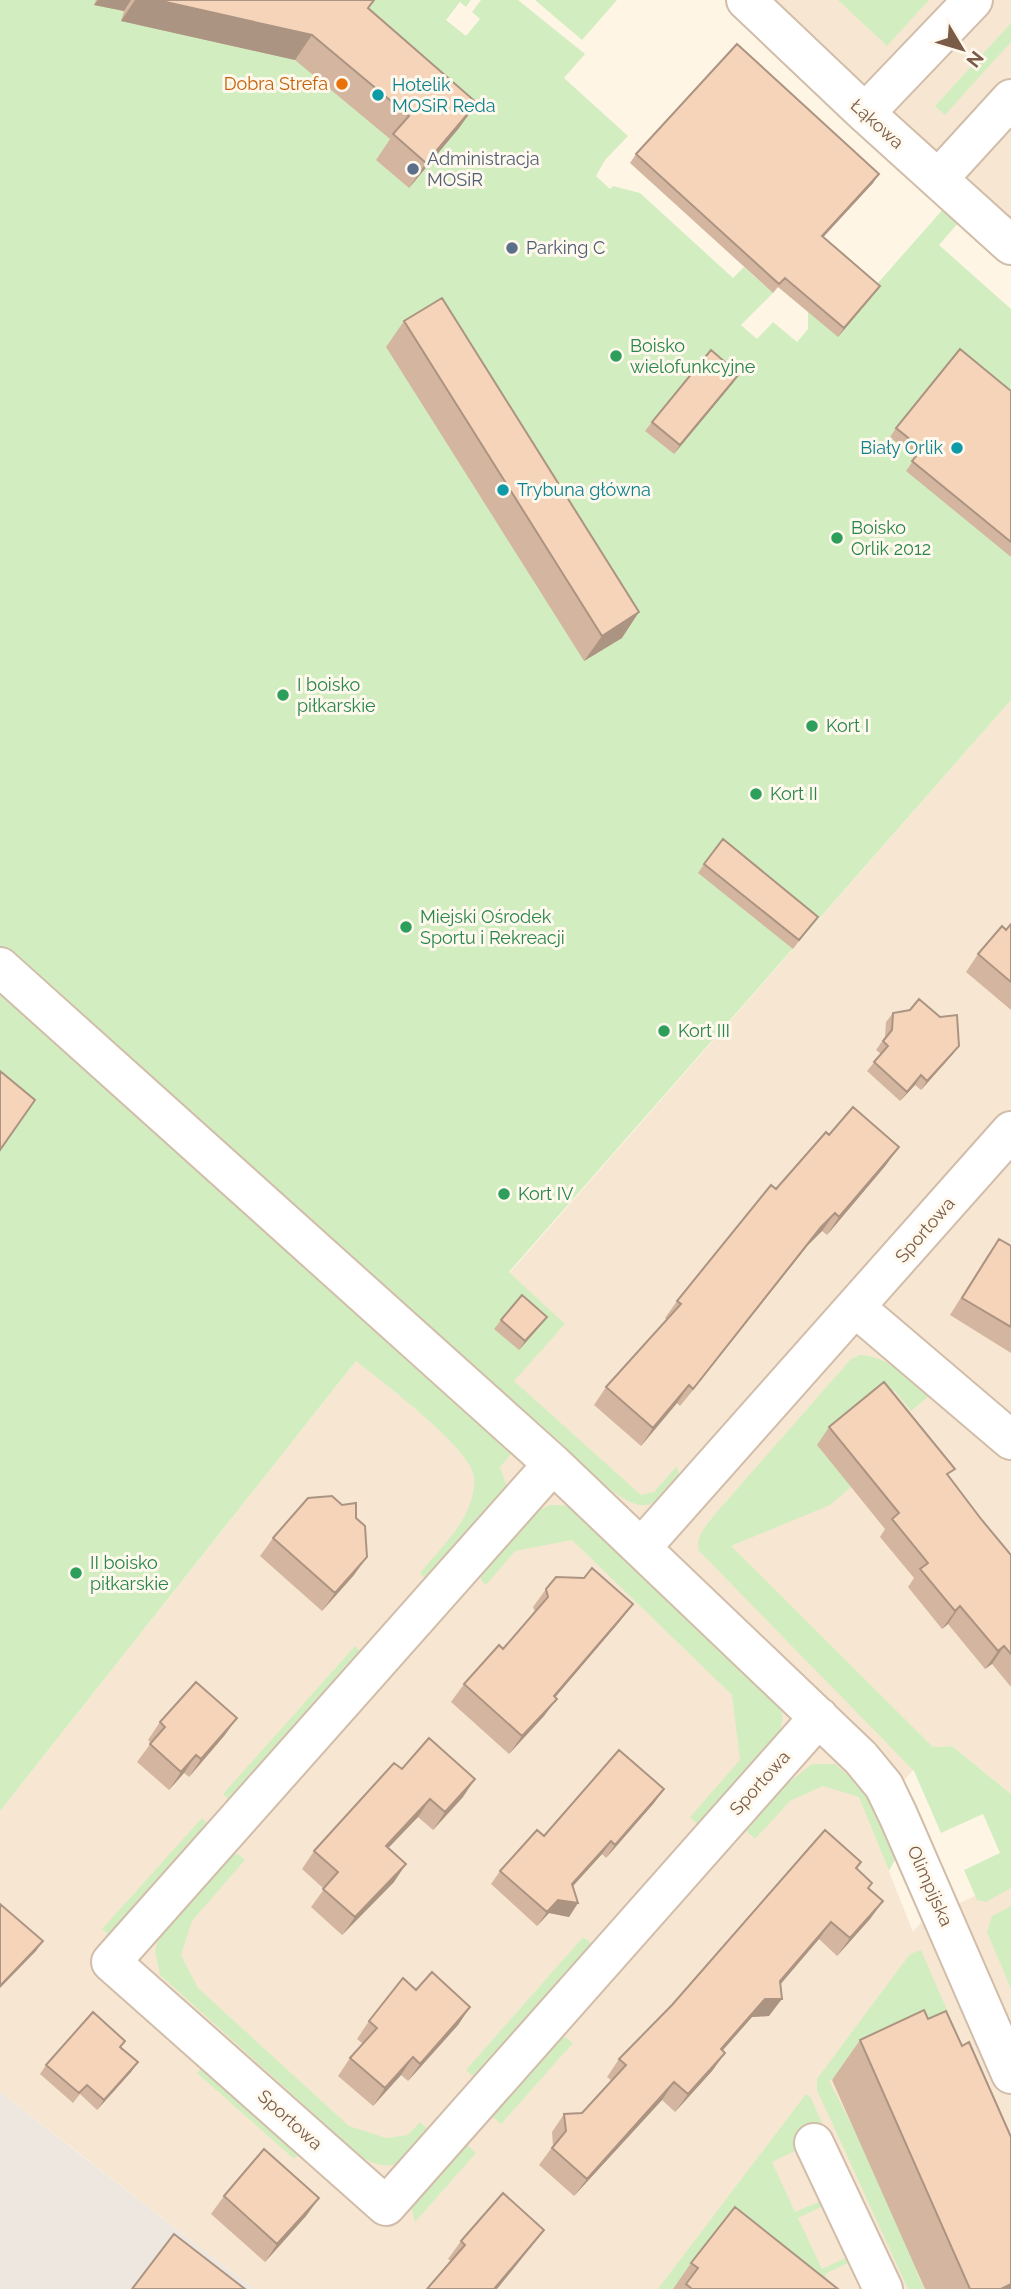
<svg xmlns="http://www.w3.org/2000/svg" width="1011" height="2289" font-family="Raleway,sans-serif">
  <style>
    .residential { fill: #f7e7d2 }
    .industrial { fill: #eee7df }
    .green { fill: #d2eec1 }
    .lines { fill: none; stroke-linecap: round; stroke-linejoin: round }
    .minor-casing { stroke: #d1bda9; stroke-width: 42 }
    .minor { stroke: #fff; stroke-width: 38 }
    .wall { fill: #d4b6a0 }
    .shaded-wall { fill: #ac9482 }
    .building { fill: #f6d4ba; stroke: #ac9482; stroke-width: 2 }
    .food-dot { fill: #e8710a; stroke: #fff8ed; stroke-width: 2.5 }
    .culture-dot { fill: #0f9aa8; stroke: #fff8ed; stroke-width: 2.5 }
    .service-dot { fill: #5c6f8a; stroke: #fff8ed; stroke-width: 2.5 }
    .leisure-dot { fill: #2e9e5b; stroke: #fff8ed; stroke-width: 2.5 }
    .labels { text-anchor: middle; stroke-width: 6; stroke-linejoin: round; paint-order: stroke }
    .food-label { font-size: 18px; fill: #c56008; stroke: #fff8ed; text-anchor: end }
    .culture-label { font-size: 18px; fill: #0d838f; stroke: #fff8ed; text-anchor: start }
    .street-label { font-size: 18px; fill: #7a5b47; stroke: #fff8ed }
    .service-label { font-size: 18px; fill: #4e5e75; stroke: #fff8ed; text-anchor: start }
    .leisure-label { font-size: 18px; fill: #27864d; stroke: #fff8ed; text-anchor: start }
  </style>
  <rect width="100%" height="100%" fill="#fef5e5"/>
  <path class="residential" d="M766,0H1011V220Z
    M1011,700V1794L952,1746L933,1747L869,1821L913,1932L923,1920L1011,1879V2289H254L0,2092V1811L357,1360L401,1397Z"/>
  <path class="industrial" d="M0,2092L78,2153L254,2289H0Z"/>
  <path class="green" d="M0,0H471L466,7L460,2L446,20L466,36L480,19L472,12L481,0H518L585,54L564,78L628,136L605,160L596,176L610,189L613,186L640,193L733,278L744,267L773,293L741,325L757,339L773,322L797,342L808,329V311L870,292L944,208L959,222L939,245L1011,309V700L509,1272L565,1324L514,1381L641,1495L654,1492L677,1466L679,1476C671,1485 660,1503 647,1505C622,1510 575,1456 557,1439L516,1448L500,1467L509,1493L426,1579L420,1573C442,1546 477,1515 474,1477C473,1450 380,1380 356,1361L0,1811Z
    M535,0H617L582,40Z
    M838,0H929L887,46Z
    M1011,23V42L945,115L935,106Z
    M860,1355C889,1356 908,1379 928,1397L911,1411L895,1391L885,1390L851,1487L830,1505L731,1546L933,1747L952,1746L1011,1794V1888L986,1902L977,1900L964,1870L1000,1853L983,1814L941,1833L914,1771L699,1551C695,1536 707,1525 716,1513L851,1359Z
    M550,1505H563L576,1510L778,1701C784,1714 783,1721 779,1734L698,1825L690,1817L740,1760L732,1695L572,1540L515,1551L486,1585L481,1580V1571C501,1548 522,1517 550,1505Z
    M355,1646L362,1653L230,1801L223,1794Z
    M812,1764H835L864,1789L897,1856L889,1871L859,1797L823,1786L790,1801L755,1839L743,1828L772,1796Z
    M202,1818L209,1825L110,1936L102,1929Z
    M231,1854H238L245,1860L192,1921L181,1955L198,1988L349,2126L386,2138L408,2135L420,2122L428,2129L429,2135C407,2159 397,2176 363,2158L160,1975L155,1951L159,1935Z
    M1011,1906V1989L987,1932L992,1916Z
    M583,1937L592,1944V1950L478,2081L466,2070Z
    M921,1950L974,2072L857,2068L829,2081L925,2265L916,2270L924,2289H908L817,2090V2079L910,1954Z
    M557,2037H565L573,2043L501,2124L493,2117L492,2109Z
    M208,2061L300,2152L294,2159L197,2073Z
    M806,2094L811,2098L824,2128L799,2149L772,2162L795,2212L823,2200L826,2205L798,2218L822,2269L849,2256L852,2261L825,2274L832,2289H658Z
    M461,2146H468L476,2153L415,2222L410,2202Z"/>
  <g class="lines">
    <g class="minor-casing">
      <path id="minor" d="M746,0L865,113L1011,245
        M865,113L973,0
        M938,179L1011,99
        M0,967L553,1464L861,1758L884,1786L898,1815L1011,2074
        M856,1308L1011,1440
        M553,1464L111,1962L386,2206L819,1717
        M641,1548L1011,1131
        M814,2143L883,2289"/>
    </g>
    <use href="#minor" class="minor"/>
  </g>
  <path class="wall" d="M96,0H375L368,9L477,103L459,128L409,188L376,160L390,139L295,60L121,21L124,11L94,5Z
    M636,154L873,183L823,237L873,295L838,337L778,287L773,293L630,163Z
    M404,321L622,638L584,661L386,347Z
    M739,374L674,454L645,431L652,422Z
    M1011,391V557L906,471L915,458L890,437L896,428Z
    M704,864L818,917L793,949L698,873Z
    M1011,924V1010L966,972L978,954L1006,930Z
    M893,1013L959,1046L952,1055L921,1090L915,1085L900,1101L867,1071L881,1054L876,1050L885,1037L886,1022Z
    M829,1135L886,1165L827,1235L822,1231L808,1245L680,1406L677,1403L641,1446L594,1405L606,1387L667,1320L665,1318L677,1301L776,1189Z
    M999,1239L1011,1246V1353L950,1315L987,1256Z
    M501,1320L540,1326L519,1350L494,1329Z
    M829,1427L949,1476L981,1519L1011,1555V1687L992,1664L985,1669L948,1624L942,1629L908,1587L914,1578L880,1537L885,1529L817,1445Z
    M356,1518L354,1575L322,1611L260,1556L273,1538Z
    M546,1589L620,1621L555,1697L544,1716L509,1754L451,1702L464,1684L503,1649L535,1612L533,1607Z
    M237,1718L224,1736L189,1777L184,1773L169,1790L137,1762L151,1743L148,1740L160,1722Z
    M402,1769L463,1797L433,1830L418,1817L388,1848L394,1882L342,1935L311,1907L324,1889L302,1869L314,1851Z
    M654,1803L606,1858L602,1854L573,1886L578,1903L569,1917L549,1913L537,1926L491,1884L500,1871L544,1836Z
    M861,1862L857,1869L872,1883L869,1888L883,1901L870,1919L837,1956L819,1939L780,1984L769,2016L752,2017L722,2051L725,2053L712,2071L675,2112L662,2100L574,2196L539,2165L553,2146L552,2132L564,2114L582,2113L612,2081L607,2077L619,2059Z
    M416,1990L470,2007L458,2025L408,2081L401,2075L373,2106L338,2076L350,2058L363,2044L357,2039L369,2021Z
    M928,2019L1011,2289H925L832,2080L860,2040Z
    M121,2047L138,2062L131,2072L97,2110L80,2094L73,2103L40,2074L46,2065Z
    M224,2196L319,2198L306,2216L265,2262L211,2214Z
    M544,2230L531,2247L451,2261L448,2259L461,2241Z
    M691,2263L838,2289H673Z"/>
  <path class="shaded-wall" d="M98,0H131L124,11L94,5Z
    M135,0H157L312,35L295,60L121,21Z
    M477,103L459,128L409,188L426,163Z
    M879,174L873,183L816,245L822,236Z
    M880,286L873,295L838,337L844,328Z
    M739,374L733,383L674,454L680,445Z
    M639,612L622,638L584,661L602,636Z
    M959,1046L952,1055L921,1090L927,1081Z
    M921,1075L915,1085L900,1101L907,1092Z
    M899,1147L886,1165L827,1235L839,1217Z
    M835,1213L822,1231L808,1245L680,1406L693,1389L821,1227Z
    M547,1317L540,1326L519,1350L525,1341Z
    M689,1385L677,1403L641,1446L653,1428Z
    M367,1557L354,1575L322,1611L335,1593Z
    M633,1604L620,1621L541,1714L554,1696Z
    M960,1606L948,1624L942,1629L955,1611Z
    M1004,1646L992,1664L985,1669L998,1651Z
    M557,1699L544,1716L509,1754L522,1736Z
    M237,1718L224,1736L189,1777L201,1759Z
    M196,1755L184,1773L169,1790L181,1772Z
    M475,1779L463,1797L433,1830L445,1812Z
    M664,1789L654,1803L606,1858L615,1845Z
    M430,1799L418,1817L373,1864L386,1846Z
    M611,1841L602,1854L563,1897L572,1884Z
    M406,1864L394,1882L342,1935L355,1917Z
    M558,1900L578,1903L569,1917L549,1913L537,1926L547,1912Z
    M883,1901L870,1919L837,1956L850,1938Z
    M831,1922L819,1939L768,1999L780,1981Z
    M43,1941L36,1951L0,1988V1986Z
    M765,1999H782L769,2016L752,2017L708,2067L721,2049Z
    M470,2007L458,2025L408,2081L420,2064Z
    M725,2053L712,2071L675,2112L688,2094Z
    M413,2057L401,2075L373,2106L385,2088Z
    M138,2062L131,2072L97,2110L104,2100Z
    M674,2082L662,2100L574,2196L587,2179Z
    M319,2198L306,2216L265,2262L277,2244Z
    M544,2230L531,2247L497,2289H494Z
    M1011,2284V2289H1001Z"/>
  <path class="building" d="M157,0H374L368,8L477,103L426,163L393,134L409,116L312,35Z
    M737,44L879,174L822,236L880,286L844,328L785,278L779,284L636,154Z
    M442,298L639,612L602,636L404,321Z
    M960,349L1011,391V542L912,461L922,449L896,428Z
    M711,350L739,374L680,445L652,422Z
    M723,839L818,917L799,940L704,864Z
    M1011,924V982L978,954L1002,926L1006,930Z
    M919,999L940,1017L957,1015L959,1046L927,1081L921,1075L907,1092L874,1062L888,1046L883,1041L892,1030L893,1013L910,1010Z
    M0,1071L35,1100L0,1150Z
    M853,1107L899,1147L839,1217L835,1213L821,1227L693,1389L689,1385L653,1428L606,1387L681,1304L677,1301L771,1185L776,1189L826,1132L829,1135Z
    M999,1239L1011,1246V1327L962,1298Z
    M522,1295L547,1317L525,1341L501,1320Z
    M884,1382L955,1469L947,1474L981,1519L1011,1555V1654L1004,1646L998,1651L960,1606L955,1611L920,1569L928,1563L892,1519L899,1513L829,1427Z
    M332,1496L342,1505L356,1503V1518L365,1526L367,1557L335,1593L273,1538L308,1498Z
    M592,1568L633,1604L554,1696L557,1699L522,1736L464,1684L499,1645L503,1649L548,1597L546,1589L556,1577L584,1578Z
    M196,1682L237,1718L201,1759L196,1755L181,1772L150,1744L165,1727L160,1722Z
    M429,1738L475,1779L445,1812L430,1799L386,1846L406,1864L355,1917L323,1889L338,1872L314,1851L394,1763L402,1769Z
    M619,1750L664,1789L615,1845L611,1841L572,1884L578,1903L558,1900L547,1912L500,1871L537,1830L544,1836Z
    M825,1830L861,1862L856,1868L872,1883L868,1888L883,1901L850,1938L831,1922L780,1981L782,1999H765L721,2049L725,2053L688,2094L674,2082L587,2179L552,2148L566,2131L564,2114L582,2113L626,2065L619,2059L672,2005Z
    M0,1904L43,1941L0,1986Z
    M432,1972L470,2007L420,2064L413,2057L385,2088L350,2058L377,2028L369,2021L403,1978L416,1990Z
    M924,2010L928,2019L946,2011L962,2046L969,2042L1011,2137V2284L1001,2289H970L860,2040Z
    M93,2012L125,2041L120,2047L138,2062L104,2100L87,2085L79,2093L46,2065Z
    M264,2149L319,2198L277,2244L224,2196Z
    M503,2193L544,2230L494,2289H427L465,2245L461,2241Z
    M735,2207L838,2289H692L686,2284L698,2268L691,2263Z
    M174,2234L245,2289H132Z"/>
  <circle class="food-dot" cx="342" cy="84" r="7"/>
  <g class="culture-dot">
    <circle cx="378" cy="95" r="7"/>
    <circle cx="957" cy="448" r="7"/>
    <circle cx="503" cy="490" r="7"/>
  </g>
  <g class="service-dot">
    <circle cx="413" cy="169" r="7"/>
    <circle cx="512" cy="248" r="7"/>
  </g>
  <g class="leisure-dot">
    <circle cx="616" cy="356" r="7"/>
    <circle cx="837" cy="538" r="7"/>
    <circle cx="283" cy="695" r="7"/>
    <circle cx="812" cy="726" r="7"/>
    <circle cx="756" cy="794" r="7"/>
    <circle cx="406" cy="927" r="7"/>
    <circle cx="664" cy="1031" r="7"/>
    <circle cx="504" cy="1194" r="7"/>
    <circle cx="76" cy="1573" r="7"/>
  </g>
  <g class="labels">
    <g class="food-label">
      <text x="328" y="90">Dobra Strefa</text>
    </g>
    <g class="culture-label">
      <text x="392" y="91">Hotelik<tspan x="392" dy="21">MOSiR Reda</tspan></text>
      <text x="943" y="454" text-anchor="end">Biały Orlik</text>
      <text x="517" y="496">Trybuna główna</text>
    </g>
    <g class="street-label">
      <text transform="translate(877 124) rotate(42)" y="6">Łąkowa</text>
      <text transform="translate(925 1230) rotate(-49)" y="6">Sportowa</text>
      <text transform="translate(760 1783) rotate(-48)" y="6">Sportowa</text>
      <text transform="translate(930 1886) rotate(66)" y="6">Olimpijska</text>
      <text transform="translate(290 2120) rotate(42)" y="6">Sportowa</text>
    </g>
    <g class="service-label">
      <text x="427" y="165">Administracja<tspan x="427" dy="21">MOSiR</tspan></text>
      <text x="526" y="254">Parking C</text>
    </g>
    <g class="leisure-label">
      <text x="630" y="352">Boisko<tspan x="630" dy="21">wielofunkcyjne</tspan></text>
      <text x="851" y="534">Boisko<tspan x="851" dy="21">Orlik 2012</tspan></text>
      <text x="297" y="691">I boisko<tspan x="297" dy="21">piłkarskie</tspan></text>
      <text x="826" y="732">Kort I</text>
      <text x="770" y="800">Kort II</text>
      <text x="420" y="923">Miejski Ośrodek<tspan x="420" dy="21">Sportu i Rekreacji</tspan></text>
      <text x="678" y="1037">Kort III</text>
      <text x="518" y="1200">Kort IV</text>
      <text x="90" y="1569">II boisko<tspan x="90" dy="21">piłkarskie</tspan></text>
    </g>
  </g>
  <g transform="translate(962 49) rotate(128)" stroke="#fff8ed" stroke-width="5" paint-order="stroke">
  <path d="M0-5L12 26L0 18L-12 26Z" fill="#7a5b47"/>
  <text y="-10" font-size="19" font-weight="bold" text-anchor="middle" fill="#7a5b47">N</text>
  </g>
</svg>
